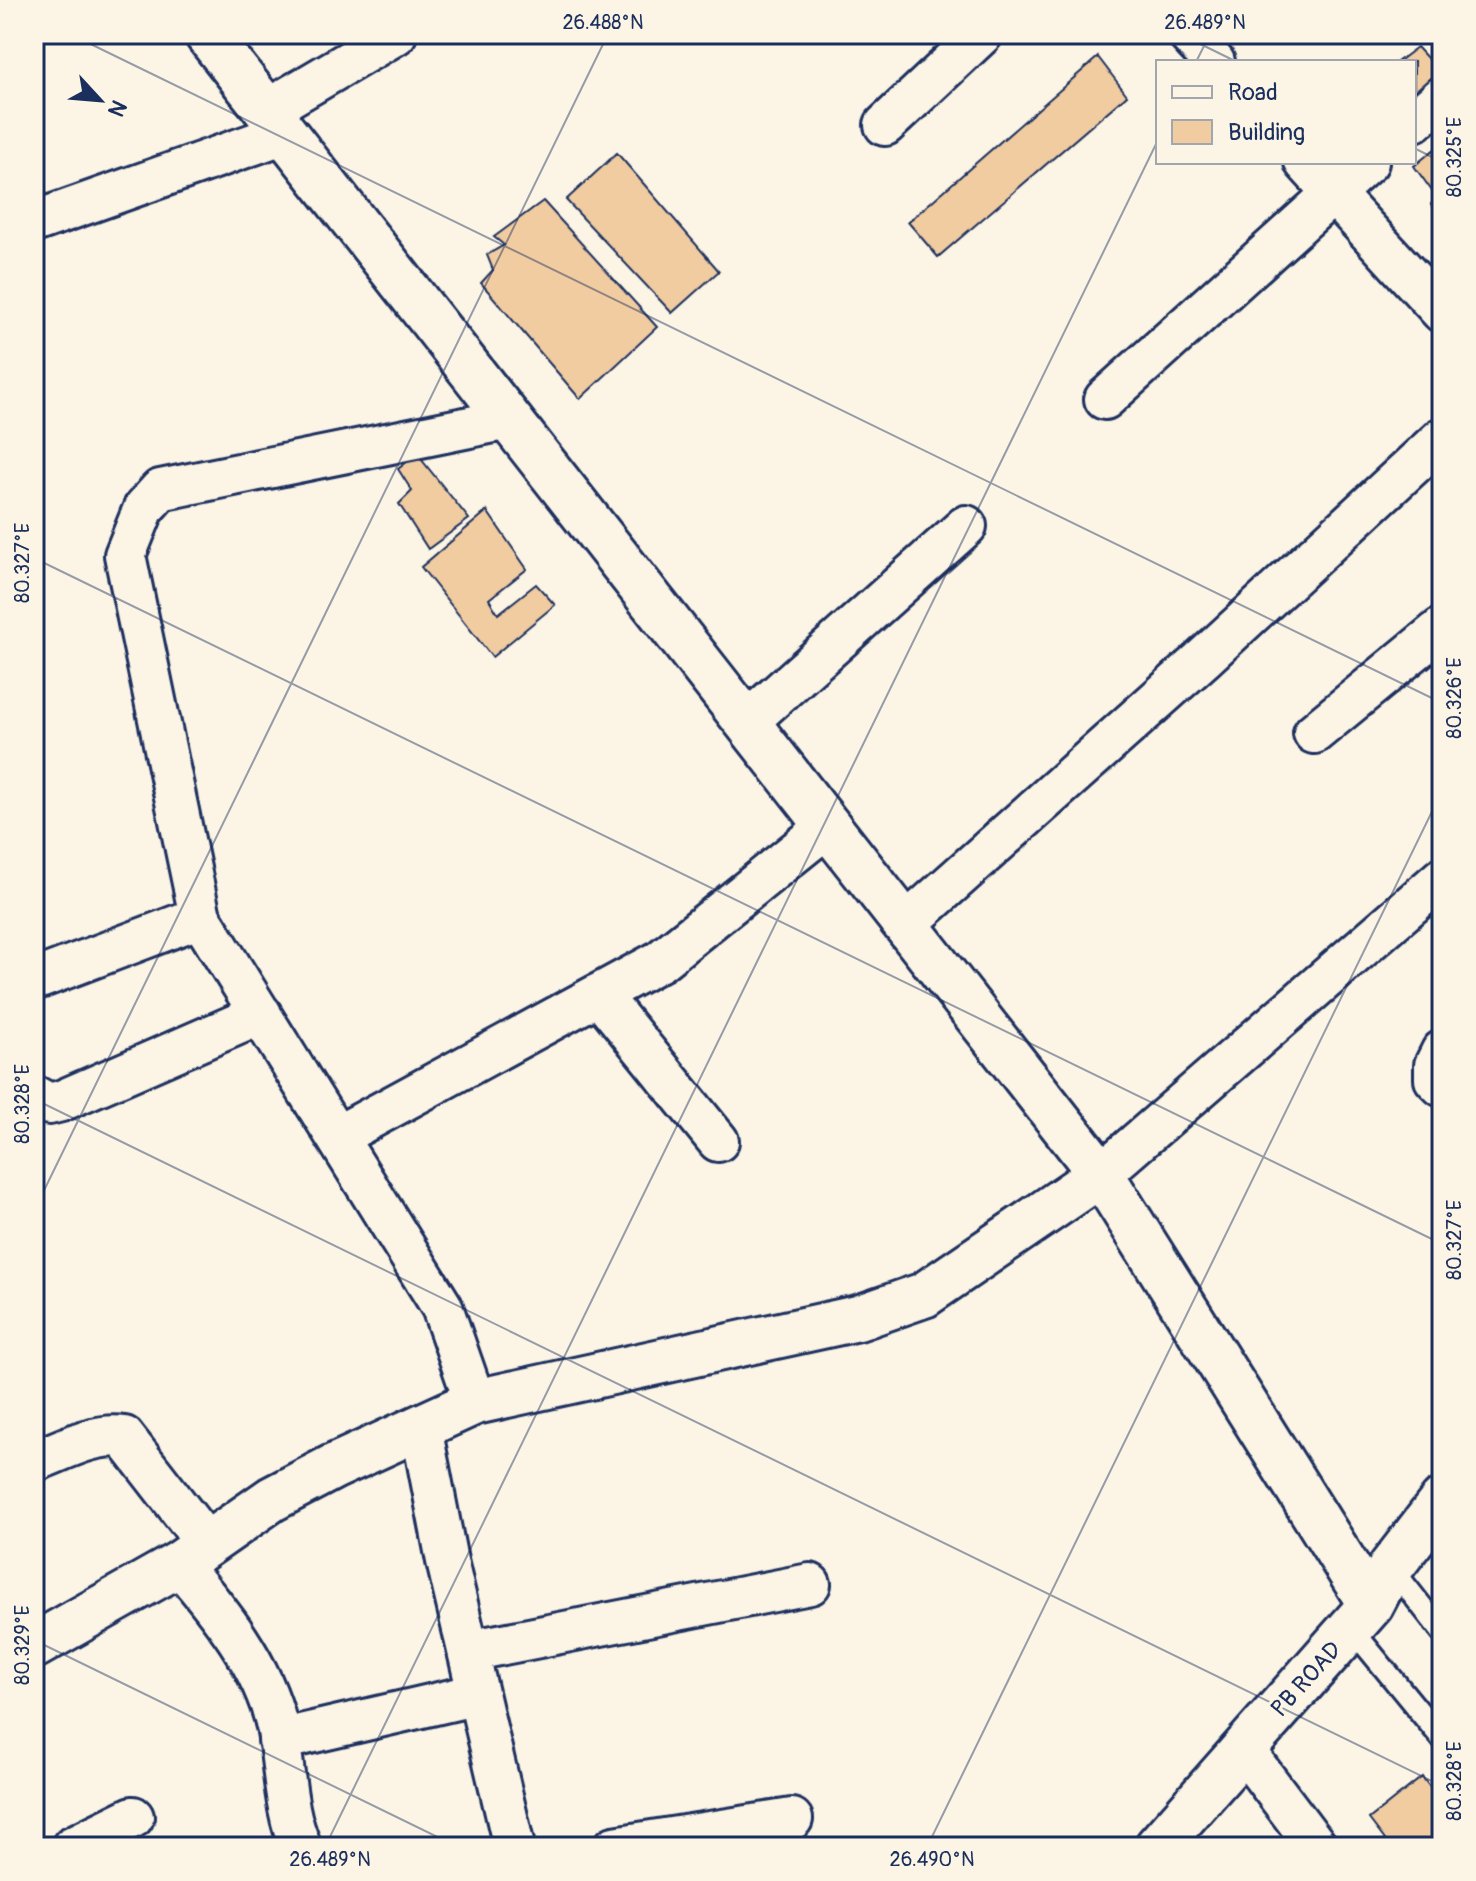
<svg xmlns="http://www.w3.org/2000/svg" width="1476" height="1881" font-family="Pangolin,sans-serif">
  <style>
    .building { fill: #f0cca0; stroke: #1b2f5e; stroke-width: 2 }
    .lines { fill: none; stroke-linecap: round; stroke-linejoin: round }
    .lane-casing { stroke: #1b2f5e; stroke-width: 26 }
    .street-casing { stroke: #1b2f5e; stroke-width: 46 }
    .secondary-casing { stroke: #1b2f5e; stroke-width: 50 }
    .lane { stroke: #fcf5e5; stroke-width: 20 }
    .street { stroke: #fcf5e5; stroke-width: 40 }
    .secondary { stroke: #fcf5e5; stroke-width: 44 }
    .ticks { fill: none; stroke: #1b2f5e; stroke-width: 2; stroke-opacity: 0.45 }
    .labels { text-anchor: middle; stroke-width: 6; stroke-linejoin: round; paint-order: stroke }
    .street-label { font-size: 24px; fill: #1b2f5e; stroke: #fcf5e5 }
    .neatline { fill: none; stroke: #1b2f5e; stroke-width: 3 }
    .ticks-label { font-size: 20px; text-anchor: middle; fill: #1b2f5e }
  </style>
  <rect width="100%" height="100%" fill="#fcf5e5"/>
  <filter id="ink" filterUnits="userSpaceOnUse"><feTurbulence type="fractalNoise" baseFrequency=".0125" numOctaves="2"/><feDisplacementMap in="SourceGraphic" scale="16" xChannelSelector="R" yChannelSelector="G"/><feConvolveMatrix kernelMatrix="1 2 1 2 8 2 1 2 1" color-interpolation-filters="sRGB"/></filter>
  <g filter="url(#ink)">
    <path class="building" d="M1433,34H1442V56L1428,39Z
      M1417,47L1442,74V82L1414,103V62H1397Z
      M1098,57L1127,95L938,257L908,222Z
      M1442,143V220L1431,204L1437,198L1414,166Z
      M617,153L719,271L672,313L566,200Z
      M543,201L657,327L580,399L481,283L493,270L487,255L504,245L494,237Z
      M417,454L469,519L428,549L399,504L412,491L398,469Z
      M487,511L527,569L489,599L498,614L536,584L555,605L492,657L421,567Z
      M1422,1777L1433,1791L1440,1785L1442,1788V1847H1376L1385,1840L1369,1819Z"/>
    <g class="lines">
      <g class="lane-casing">
        <path id="lane" d="M1391,1567L1442,1632
          M1351,1628L1442,1739"/>
      </g>
      <g class="street-casing">
        <path id="street" d="M1188,34L1214,62
          M267,110L396,34
          M1414,121L1442,97
          M885,125L982,34
          M1305,162L1442,312
          M34,222L285,133
          M1105,399L1368,162
          M747,722L966,526
          M1314,733L1442,628
          M905,925L1205,657L1442,438
          M34,980L200,917
          M599,994L718,1141
          M1442,1051L1435,1065V1079L1442,1086
          M34,1096L49,1104L61,1101L261,1014
          M338,1136L660,961L828,826
          M1101,1174L1442,878
          M475,1402L442,1307L200,917L125,555L144,508L160,490L509,419
          M421,1427L447,1561L514,1847
          M34,1461C62,1451 94,1432 124,1437L207,1544
          M179,1564C220,1612 262,1663 277,1726C285,1764 284,1811 301,1847
          M468,1651L810,1584
          M279,1740L478,1694
          M1243,1749L1317,1847
          M72,1847L133,1817
          M614,1847L792,1819"/>
      </g>
      <g class="secondary-casing">
        <path id="secondary" d="M207,34L1101,1174L1371,1605
          M34,1646L179,1564L272,1499L333,1467L475,1402L858,1318L924,1295L1101,1174
          M1157,1847L1371,1605L1391,1567L1442,1501"/>
      </g>
      <use href="#lane" class="lane"/>
      <use href="#street" class="street"/>
      <use href="#secondary" class="secondary"/>
    </g>
  </g>
  <path class="ticks" d="M70,34L1442,703M1180,34L1237,62M1196,62L1210,34M1414,148L1442,162M34,558L1442,1244M34,1099L1442,1786M34,1211L608,34M34,1640L458,1847M325,1847L1158,140M927,1847L1442,791"/>
  <g class="labels">
    <g class="street-label">
      <text transform="translate(1306 1679) rotate(-48)" y="8">PB ROAD</text>
    </g>
  </g>
  <rect width="1476" height="1881" fill="none" stroke="#fcf5e5" stroke-width="88"/>
  <rect x="1156" y="60" width="260" height="104" fill="#fcf5e5" stroke="#a2a6af" stroke-width="2"/>
  <rect x="1172" y="86" width="40" height="12" fill="#fcf5e5" stroke="#a2a6af" stroke-width="2"/>
  <text x="1228" y="100" font-size="24" fill="#1b2f5e">Road</text>
  <rect x="1172" y="120" width="40" height="24" fill="#f0cca0" stroke="#a2a6af" stroke-width="2"/>
  <text x="1228" y="140" font-size="24" fill="#1b2f5e">Building</text>
  <g transform="translate(100 100) rotate(116)" stroke="#fcf5e5" stroke-width="6" paint-order="stroke">
  <path d="M0-6L14 30L0 20L-14 30Z" fill="#1b2f5e"/>
  <text y="-12" font-size="22" font-weight="bold" text-anchor="middle" fill="#1b2f5e">N</text>
  </g>
  <rect x="44" y="44" width="1388" height="1793" class="neatline"/>
  <g class="ticks-label">
    <text x="603" y="29">26.488°N</text>
    <text x="1205" y="29">26.489°N</text>
    <text transform="translate(1454 157) rotate(-90)" y="7">80.325°E</text>
    <text transform="translate(22 563) rotate(-90)" y="7">80.327°E</text>
    <text transform="translate(1454 698) rotate(-90)" y="7">80.326°E</text>
    <text transform="translate(22 1104) rotate(-90)" y="7">80.328°E</text>
    <text transform="translate(1454 1240) rotate(-90)" y="7">80.327°E</text>
    <text transform="translate(22 1645) rotate(-90)" y="7">80.329°E</text>
    <text transform="translate(1454 1781) rotate(-90)" y="7">80.328°E</text>
    <text x="330" y="1866">26.489°N</text>
    <text x="932" y="1866">26.490°N</text>
  </g>
</svg>
